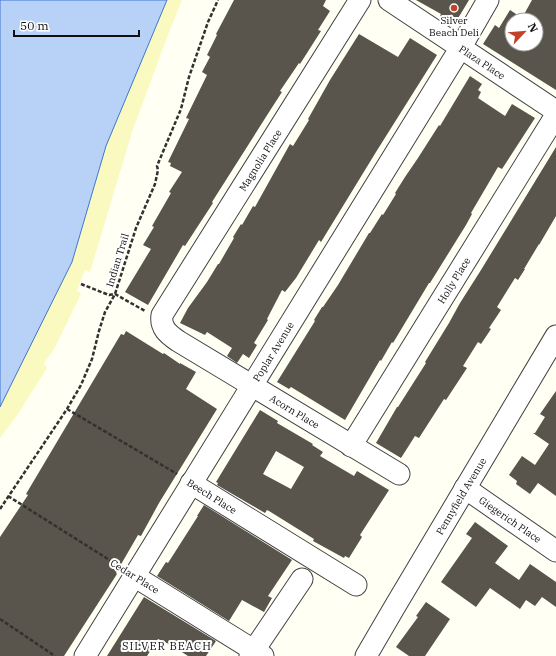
<svg xmlns="http://www.w3.org/2000/svg" width="556" height="656" font-family="'IBM Plex Serif',serif">
  <style>
    .sand { fill: #fafac0 }
    .water { fill: #b8d1f6; stroke: #3f75cd }
    .building { fill: #59544c; fill-rule: evenodd }
    .lines { fill: none; stroke-linecap: round; stroke-linejoin: round }
    .minor-casing { stroke: #434343; stroke-width: 23 }
    .path { stroke: #323232; stroke-width: 2.5; stroke-dasharray: 4 2; stroke-linecap: butt }
    .minor { stroke: #fff; stroke-width: 21 }
    .poi-dot { fill: #c14227; stroke: #fff; stroke-width: 1.5 }
    .labels { text-anchor: middle; stroke-width: 4; stroke-linejoin: round; paint-order: stroke }
    .poi-label { font-size: 10px; fill: #101010; stroke: #fff }
    .street-label { font-size: 10px; fill: #101010; stroke: #fff }
    .neighbourhood-label { font-size: 11px; letter-spacing: 1px; fill: #101010; stroke: #fff }
  </style>
  <rect width="100%" height="100%" fill="#fffff3"/>
  <path class="sand" d="M167,0H182L166,40L132,132L90,272L85,270L77,290L81,294L54,349L44,363L47,368L18,414L0,438V401L72,262L93,193L106,146Z"/>
  <path class="water" d="M0,0H167L106,146L72,262L0,407Z"/>
  <path class="building" d="M234,0H326L323,6L330,11L318,30L321,31L300,64L299,63L280,91L282,92L271,109L212,202L213,203L196,229L185,246L183,245L148,305L125,292L151,249L143,245L154,227L152,226L171,193L169,192L182,172L170,166L171,163L168,162L189,119L186,118L207,75L202,72L210,57L207,55L217,35L216,34Z
    M416,0H469L454,25L440,16L441,14Z
    M532,0H556V90L483,44L495,25L499,28L510,10L522,18ZM512,20H536V44H512Z
    M359,34L398,57L410,38L437,55L376,152L321,242L319,240L296,278L285,292L282,290L267,319L268,320L254,343L257,345L249,358L243,354L237,363L227,356L232,348L207,332L205,335L180,323L188,308L207,282L218,264H219L234,238L233,237L241,224L242,225L253,206L255,207L290,144L293,146L309,120L308,119L330,80Z
    M470,76L482,84L478,90L481,92L478,98L505,116L512,104L535,118L502,169L498,167L471,213L472,214L466,225L430,283H429L393,343L392,342L381,361L380,360L345,420L291,387L289,389L277,382L315,321L314,320L322,307H323L338,285L369,233H370L382,214L383,215L396,194L395,193L405,177L418,158L439,125L440,126Z
    M556,147V216L539,245V244L524,269H525L518,280L515,278L497,307L501,310L489,328L491,329L481,344L478,342L463,366L467,368L446,400L444,399L419,438L415,436L401,458L376,443L397,407H398L426,363L425,362L449,323L460,303L481,270Z
    M126,331L163,354L164,353L180,364V363L196,372L186,389L217,409L159,503L141,536L138,535L116,573L117,574L64,656H0V537L28,495L26,494L121,334L124,335Z
    M556,391V496L538,483L530,494L516,484L517,481L509,475L522,456L535,465L549,444L533,433H535L545,417L540,414Z
    M260,410L278,421L277,423L313,444L312,445L323,452L320,456L354,476L357,471L389,490L360,535L362,537L349,558L345,556L344,558L313,541L314,539L269,511L267,510L265,513L217,485L218,483L216,482ZM276,451L304,467L291,489L263,474Z
    M204,505L292,560L268,596L272,598L264,612L242,600L229,621L157,576L166,562L168,563L198,516H197Z
    M475,522L508,546L495,563L519,580L530,564L556,582V607L542,597L535,606L526,600L520,609L490,588L476,607L441,582L472,538L466,534Z
    M144,597L216,641L206,656H188L171,645L158,639L147,656H107Z
    M426,602L450,619L425,656H409L396,647L418,617L416,616Z"/>
  <g class="lines">
    <g class="minor-casing">
      <g id="minor">
        <path id="s1" d="M360,0L162,315C160,328 168,334 178,341L399,474"/>
        <path id="s2" d="M389,0L556,111"/>
        <path id="s3" d="M351,446L556,115"/>
        <path d="M191,483L356,585"/>
        <path id="s4" d="M465,488L556,551"/>
        <path d="M134,576L263,656"/>
        <path id="s5" d="M85,656L461,47L488,0"/>
        <path d="M250,656L302,579"/>
        <path id="s6" d="M366,656L394,608L556,336"/>
      </g>
    </g>
    <path class="path" d="M81,284L109,295L115,294L145,311
      M67,409L177,474
      M8,496L119,566
      M0,509L67,409L81,385L92,359L99,331L105,312L115,294L136,228L155,184L158,170L157,166L181,109L189,77L208,22L218,0
      M0,619L55,656"/>
    <use href="#minor" class="minor"/>
  </g>
  <circle class="poi-dot" cx="454" cy="8" r="4"/>
  <g class="labels">
    <g class="poi-label">
      <text x="454" y="24">Silver<tspan x="454" dy="12">Beach Deli</tspan></text>
    </g>
    <g class="street-label">
      <text dy="4" stroke="none"><textPath href="#s2" startOffset="112">Plaza Place</textPath></text>
      <text transform="translate(260 160) rotate(-58)" y="4">Magnolia Place</text>
      <text transform="translate(117 260) rotate(-73)" y="4">Indian Trail</text>
      <text dy="4" stroke="none"><textPath href="#s3" startOffset="195">Holly Place</textPath></text>
      <text dy="4" stroke="none"><textPath href="#s5" startOffset="358">Poplar Avenue</textPath></text>
      <text dy="4" stroke="none"><textPath href="#s1" startOffset="541">Acorn Place</textPath></text>
      <text transform="translate(212 496) rotate(32)" y="4">Beech Place</text>
      <text dy="4" stroke="none"><textPath href="#s6" startOffset="186">Pennyfield Avenue</textPath></text>
      <text dy="4" stroke="none"><textPath href="#s4" startOffset="55">Giegerich Place</textPath></text>
      <text transform="translate(135 576) rotate(32)" y="4">Cedar Place</text>
    </g>
    <g class="neighbourhood-label">
      <text x="167" y="650">SILVER BEACH</text>
    </g>
  </g>
  <g transform="translate(524 32) rotate(64)"><circle r="19" fill="#ffffff" stroke="#9f9f9f"/>
  <path d="M0-3L7 15L0 10L-7 15Z" fill="#c14227"/>
  <text y="-6" font-size="11" font-weight="bold" text-anchor="middle" fill="#101010">N</text>
  </g>
  <path d="M14 30v6h125v-6" fill="none" stroke="#101010" stroke-width="2"/>
  <text x="20" y="30" font-size="12" fill="#101010" stroke="#ffffff" stroke-width="3" paint-order="stroke">50 m</text>
</svg>
